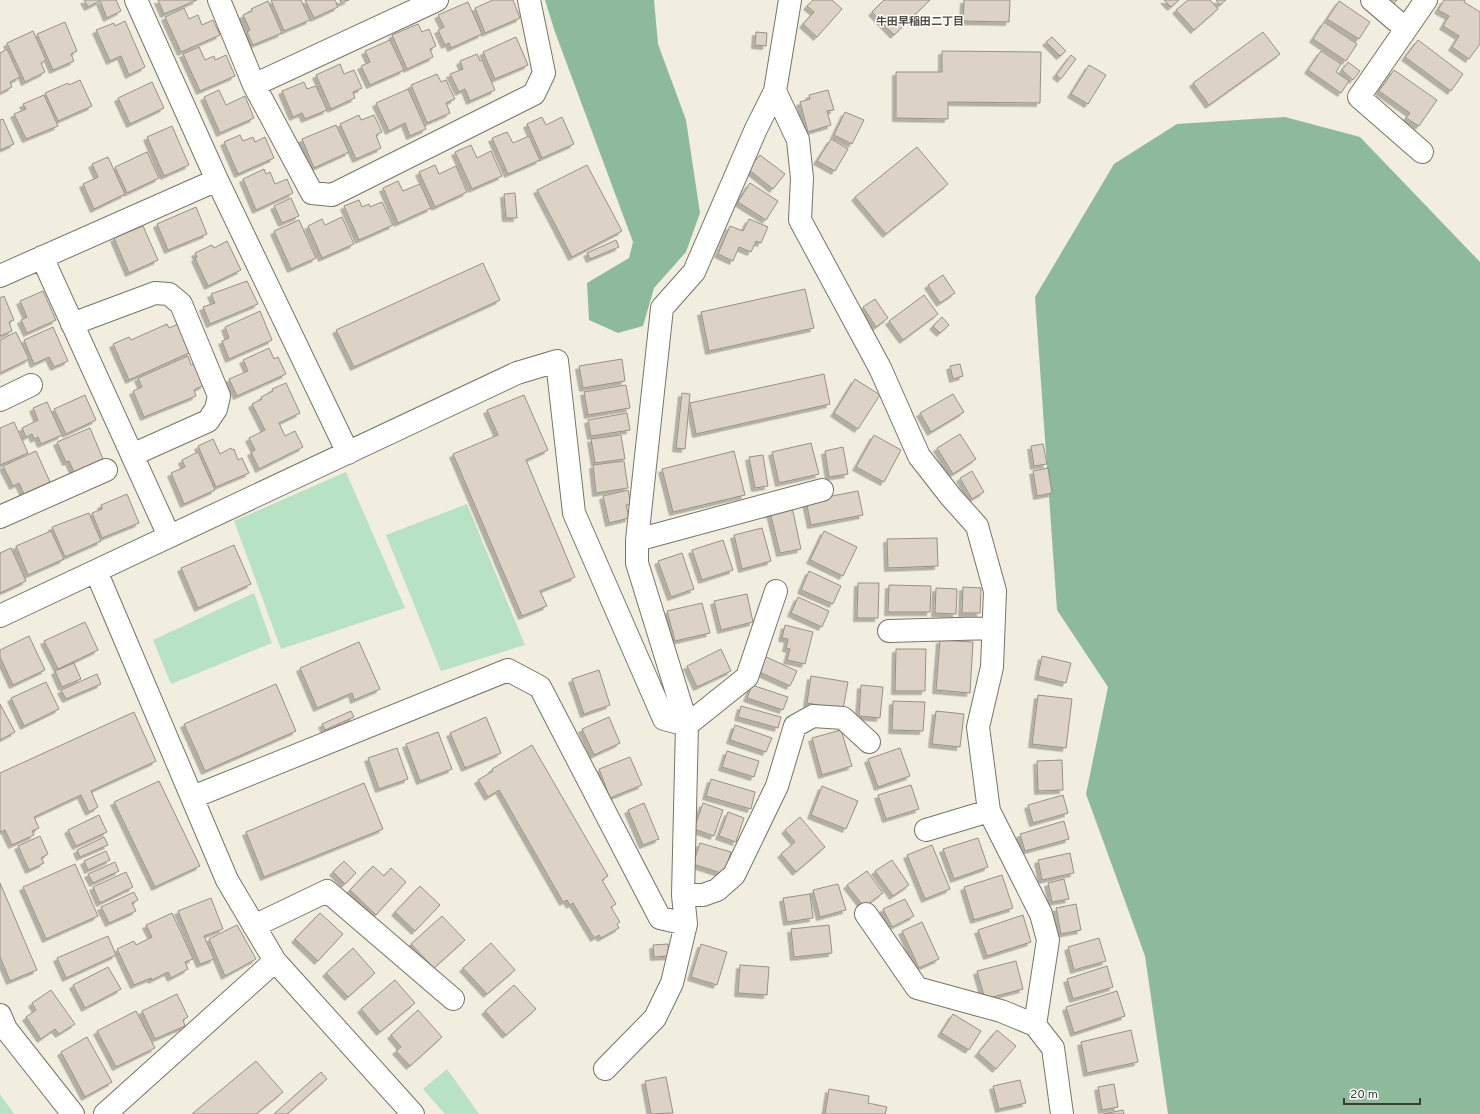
<svg xmlns="http://www.w3.org/2000/svg" width="1480" height="1114" font-family="Overpass,'Noto Sans JP',sans-serif">
  <style>
    .green { fill: #b7e2c4 }
    .forest { fill: #8eba9c }
    .building { fill: #dcd3c6; stroke: #999084; filter: url(#shadow) }
    .lines { fill: none; stroke-linecap: round; stroke-linejoin: round }
    .minor-casing { stroke: #777567; stroke-width: 24 }
    .minor { stroke: #fff; stroke-width: 22 }
    .labels { text-anchor: middle; stroke-width: 3; stroke-linejoin: round; paint-order: stroke }
    .neighbourhood-label { font-size: 11px; font-weight: bold; fill: #514f42; stroke: #fff }
  </style>
  <defs>
    <filter id="shadow"><feDropShadow dx="-3.5" dy="3.5" stdDeviation="0" flood-color="#0004"/></filter>
  </defs>
  <rect width="100%" height="100%" fill="#f1eedf"/>
  <path class="green" d="M346,472L405,608L281,649L234,521Z
    M467,504L525,645L441,671L386,535Z
    M254,593L272,643L171,684L153,640Z
    M447,1069L479,1114H445L423,1089Z
    M0,1094L14,1114H0Z"/>
  <path class="forest" d="M545,0H654L658,44L686,120L700,213L686,252L654,288L643,326L618,333L589,320L587,283L629,258L633,242L555,32Z
    M1285,117L1360,137L1480,262V1114H1168L1145,956L1086,794L1108,687L1057,610L1035,297L1114,164L1177,124Z"/>
  <path class="building" d="M84,0H116L121,11L107,18L100,1L88,7Z
    M158,0H197L164,14Z
    M271,0H301L310,20L284,31Z
    M305,0H335L338,7L314,18Z
    M340,0H349L341,3Z
    M493,0H513L520,18L485,33L475,8Z
    M813,0H832L842,9L817,37L803,24L814,12L807,6Z
    M884,0H930L894,35L872,12Z
    M964,0H1010L1009,22L963,21Z
    M1164,0H1179L1171,7Z
    M1188,0H1210L1218,9L1194,30L1176,10Z
    M1216,0H1226L1220,5Z
    M1385,0H1397L1392,6Z
    M1444,0H1465L1464,2L1480,12V44L1469,59L1452,47L1459,36L1443,26L1449,16L1438,10Z
    M268,1L282,33L253,45L247,32L250,30L243,15L252,11L251,9Z
    M1339,1L1370,22L1359,39L1327,19Z
    M468,2L482,34L451,48L449,43L445,45L438,30L444,27L438,15Z
    M184,8L189,19L198,15L202,25L213,20L220,35L181,52L165,17Z
    M125,21L145,67L129,75L121,56L110,61L96,30L114,23L115,26Z
    M65,22L77,51L71,54L74,61L53,70L37,34Z
    M1324,22L1357,44L1346,61L1313,39Z
    M418,24L422,32L429,29L436,46L430,49L433,57L407,69L392,35Z
    M33,31L46,60L41,63L45,72L25,82L7,43Z
    M756,32L767,33L766,46L755,45Z
    M1263,32L1280,54L1209,105L1193,83Z
    M516,37L528,65L495,79L483,52Z
    M1052,37L1066,51L1060,56L1046,42Z
    M390,40L404,70L370,85L361,66L370,62L365,51Z
    M1418,40L1463,74L1451,91L1405,57Z
    M199,47L205,60L214,56L215,60L226,55L235,76L200,91L183,54Z
    M7,49L20,77L10,82L12,87L0,93V53Z
    M942,51L1041,52L1040,103L948,102V119L896,118V72H942Z
    M1321,51L1341,64L1336,72L1349,81L1341,93L1308,70Z
    M477,54L480,61L482,60L495,90L470,101L465,89L459,92L450,74L463,69L460,61Z
    M1071,55L1076,59L1061,79L1056,75Z
    M1348,62L1360,71L1353,80L1342,70Z
    M340,64L344,74L354,70L362,88L353,92L355,98L331,109L316,75Z
    M1089,65L1106,75L1088,104L1071,94Z
    M1394,70L1437,100L1419,126L1406,118L1410,113L1379,91Z
    M437,74L441,82L446,80L455,99L446,103L450,113L427,123L411,85Z
    M80,80L92,106L58,121L45,93L68,83L69,85Z
    M152,82L164,108L130,124L118,98Z
    M304,82L307,89L316,86L327,110L305,119L302,113L293,117L282,91Z
    M408,89L426,129L410,136L405,123L389,131L376,103Z
    M219,90L226,105L245,96L254,118L220,133L204,97Z
    M828,90L834,110L827,111L831,125L808,132L800,102L810,99L809,95Z
    M44,95L58,126L26,139L14,114L26,109L23,104Z
    M845,112L864,120L852,144L834,135Z
    M359,115L361,120L374,115L382,132L376,135L381,148L356,159L340,124Z
    M542,117L546,125L562,117L574,144L542,158L527,124Z
    M3,119L14,144L0,150V120Z
    M336,125L349,152L314,168L302,139Z
    M172,126L189,165L164,176L147,137Z
    M507,132L513,143L529,136L540,160L508,174L492,138Z
    M240,135L243,141L253,137L255,142L265,137L274,158L238,174L224,142Z
    M831,139L848,149L835,171L817,161Z
    M471,145L477,158L491,151L502,176L472,189L455,152Z
    M917,147L948,184L886,234L855,197Z
    M147,152L159,178L127,193L115,167Z
    M760,155L785,174L773,189L748,169Z
    M108,157L125,194L94,209L83,184L98,177L92,164Z
    M435,165L439,174L456,166L467,192L435,207L419,172Z
    M587,165L622,231L572,257L537,190Z
    M264,169L266,174L270,172L275,184L287,179L293,193L256,210L243,179Z
    M398,181L403,191L420,184L431,208L398,223L383,188Z
    M750,183L778,201L766,220L738,202Z
    M515,193L517,218H506L504,194Z
    M291,198L299,216L282,223L274,206Z
    M359,200L362,207L369,204L370,207L382,202L393,225L359,240L344,206Z
    M196,207L207,234L168,250L157,224Z
    M342,217L354,244L322,258L308,226L322,219L325,225Z
    M749,219L768,227L761,243L756,241L751,252L739,247L733,261L718,254L730,226L743,231Z
    M299,220L316,258L291,269L274,231Z
    M143,226L158,260L129,273L114,238Z
    M616,240L619,247L590,259L587,253Z
    M227,241L241,270L208,286L195,258L197,257L195,253L212,245L214,248Z
    M483,263L500,300L354,367L336,330Z
    M943,275L955,293L940,303L928,285Z
    M247,281L258,304L210,324L203,307L215,303L211,294Z
    M805,289L814,328L709,351L701,312Z
    M43,291L56,320L27,333L21,320L27,317L20,301Z
    M924,295L938,314L903,340L889,321Z
    M4,296L14,320L9,322L12,331L0,336V298Z
    M875,299L888,318L876,327L863,307Z
    M260,311L272,340L229,359L222,341L229,338L225,327Z
    M942,317L949,325L940,333L933,326Z
    M167,324L169,328L178,324L191,352L129,380L113,344L129,337L131,340Z
    M53,327L68,361L54,367L49,357L34,364L24,340Z
    M16,332L29,359L0,373V340Z
    M269,348L274,359L278,357L286,374L237,396L229,379L248,371L243,360Z
    M188,356L191,365L195,363L204,385L194,390L196,396L144,417L133,391L142,387L138,378Z
    M622,359L625,381L583,388L579,366Z
    M960,364L963,376L953,379L950,366Z
    M824,374L830,404L696,434L690,403Z
    M855,379L880,395L858,429L834,413Z
    M286,383L300,413L279,423L285,436L295,431L303,447L259,469L251,452L255,450L249,438L265,430L252,404L262,399L261,397L273,391L272,389Z
    M626,385L630,408L588,415L584,392Z
    M682,393L690,394L685,449L676,448Z
    M953,394L964,412L931,432L920,413Z
    M85,395L96,420L66,434L54,409Z
    M524,395L548,450L526,460L575,577L540,591L547,606L522,616L453,454L498,435L487,410Z
    M47,402L62,435L41,444L38,437L34,439L32,434L26,437L22,428L38,420L33,408Z
    M627,413L630,430L591,436L588,420Z
    M14,422L28,453L0,465V428Z
    M90,428L103,459L74,472L69,461L66,462L57,442Z
    M960,434L976,459L953,474L937,448Z
    M621,435L625,459L595,463L591,439Z
    M874,435L901,450L884,482L856,467Z
    M213,439L220,454L231,448L232,450L234,449L238,460L242,458L249,473L216,487L198,446Z
    M811,443L819,474L779,483L772,452Z
    M1043,444L1047,464L1034,466L1031,446Z
    M843,447L848,474L829,477L825,451Z
    M36,451L50,482L24,494L19,483L13,486L3,466Z
    M734,451L745,495L673,512L662,469Z
    M198,452L215,490L184,504L171,473L185,467L182,460Z
    M763,455L768,486L755,488L749,457Z
    M624,461L628,488L596,493L593,465Z
    M1048,468L1052,493L1037,496L1033,471Z
    M972,471L984,492L972,499L960,478Z
    M628,490L631,504L626,505L629,518L609,523L603,496Z
    M858,491L863,515L811,525L806,501Z
    M127,494L139,523L102,538L92,513L102,509L101,505Z
    M792,507L801,549L780,553L770,512Z
    M89,513L101,541L65,557L52,527Z
    M762,528L771,561L742,569L734,535Z
    M51,531L64,559L28,575L16,546Z
    M824,531L857,547L843,576L810,560Z
    M937,538L938,566L888,568L887,539Z
    M723,540L733,570L702,580L692,550Z
    M234,545L251,584L198,608L181,568Z
    M11,548L26,581L0,593V553Z
    M682,553L694,589L671,597L658,561Z
    M809,571L841,586L833,604L801,590Z
    M858,583H879L878,618H857Z
    M889,585L931,586L930,612H888Z
    M963,587L981,588L980,613H962Z
    M936,588L957,589L956,614L935,613Z
    M747,594L753,622L721,630L714,601Z
    M798,597L829,611L822,627L791,613Z
    M702,603L710,633L675,641L667,611Z
    M85,622L98,650L58,669L44,641Z
    M785,625L813,632L805,664L787,660L790,649L786,648L788,639L782,638Z
    M29,636L45,670L13,685L0,657V650Z
    M940,640L973,642L970,693L936,690Z
    M359,642L380,689L354,700L352,693L317,708L300,668Z
    M721,649L731,671L697,687L687,666Z
    M896,649H926L925,691H895Z
    M764,656L797,671L790,686L757,671Z
    M1042,656L1071,663L1066,683L1038,676Z
    M74,663L81,679L62,687L55,671Z
    M599,670L610,705L584,714L572,679Z
    M97,674L101,684L66,699L61,690Z
    M811,676L848,682L843,709L807,703Z
    M46,682L59,709L24,726L11,698Z
    M276,684L296,731L205,771L184,724Z
    M752,685L788,697L783,710L747,698Z
    M861,685L883,687L880,718L859,716Z
    M1038,695L1072,699L1066,748L1032,744Z
    M893,701L925,702L923,731L892,730Z
    M0,704L15,732L0,740Z
    M741,706L781,717L778,728L738,717Z
    M351,711L354,717L325,730L322,724Z
    M936,711L964,714L960,747L932,744Z
    M134,712L156,761L91,791L98,807L89,812L81,795L34,817L39,828L32,831L34,835L12,845L5,830L0,832V773Z
    M486,717L501,753L465,768L450,733Z
    M609,717L620,743L594,755L582,729Z
    M735,725L772,738L766,752L730,740Z
    M841,730L852,766L822,775L812,738Z
    M438,732L452,769L420,781L406,744Z
    M532,745L608,876L602,880L616,904L611,907L620,922L617,924L619,928L601,938L599,935L594,938L573,903L570,905L567,900L563,902L499,790L488,797L478,780L493,771L492,769Z
    M397,748L408,779L379,789L368,758Z
    M900,748L910,776L878,787L868,759Z
    M727,751L759,761L754,777L722,767Z
    M630,757L642,785L610,798L599,769Z
    M1062,760L1063,790L1038,791L1037,761Z
    M711,779L755,792L751,809L706,796Z
    M159,781L200,866L155,887L114,802Z
    M364,783L383,829L264,877L246,832Z
    M911,785L919,809L886,819L878,795Z
    M822,786L858,801L846,829L811,815Z
    M1063,795L1068,813L1033,823L1028,805Z
    M644,803L659,839L643,845L628,810Z
    M703,803L723,810L714,836L694,829Z
    M728,812L744,818L736,842L719,836Z
    M99,815L107,832L76,846L68,830Z
    M800,817L825,847L796,872L781,854L795,842L785,830Z
    M1064,821L1069,839L1025,851L1020,834Z
    M40,836L48,854L41,858L44,863L29,870L18,846Z
    M104,837L108,845L80,857L77,850Z
    M978,838L988,867L954,879L943,849Z
    M700,843L731,852L724,874L693,864Z
    M932,845L950,889L925,899L907,855Z
    M106,851L110,860L88,870L84,861Z
    M1070,853L1074,873L1042,880L1038,860Z
    M892,860L909,885L893,896L875,871Z
    M344,861L356,873L345,884L333,872Z
    M115,862L119,871L93,883L88,874Z
    M75,864L98,916L46,939L23,887Z
    M373,866L384,876L391,868L406,882L376,915L350,890Z
    M867,871L883,893L864,907L847,885Z
    M126,872L133,887L100,903L93,887Z
    M1002,875L1013,908L974,920L964,887Z
    M1064,879L1069,899L1052,902L1048,883Z
    M0,883L37,970L10,981L0,957Z
    M838,884L846,910L820,917L813,890Z
    M420,886L440,905L415,931L395,912Z
    M134,892L138,900L132,903L136,911L109,923L101,907Z
    M810,894L813,918L787,922L783,898Z
    M211,898L223,929L204,936L214,959L200,964L178,911Z
    M905,899L914,916L892,927L883,909Z
    M1076,904L1081,930L1061,934L1056,908Z
    M172,913L193,959L185,962L188,969L171,978L168,972L152,980L151,978L134,985L117,949L134,941L136,945L152,937L146,925Z
    M320,913L343,934L318,961L295,939Z
    M1023,915L1031,942L987,956L978,930Z
    M442,916L465,940L434,968L411,944Z
    M922,922L939,959L919,968L902,931Z
    M237,925L256,959L225,976L209,939Z
    M829,925L832,953L794,957L791,929Z
    M108,936L116,955L66,978L57,958Z
    M1099,938L1106,961L1074,970L1068,947Z
    M491,943L515,970L487,994L463,968Z
    M668,944L669,956L654,957L653,945Z
    M701,944L727,952L717,985L691,977Z
    M353,948L375,973L348,997L326,973Z
    M1016,961L1023,989L985,999L977,971Z
    M740,965L769,967L767,995L738,993Z
    M1107,966L1113,987L1073,999L1067,979Z
    M108,967L121,989L85,1008L73,985Z
    M395,980L415,1003L380,1032L361,1009Z
    M514,985L536,1009L506,1035L485,1011Z
    M51,990L75,1024L59,1034L55,1029L41,1039L26,1017L36,1010L32,1003Z
    M1117,991L1125,1016L1074,1033L1066,1007Z
    M177,994L188,1017L183,1020L185,1026L155,1039L142,1011Z
    M418,1010L442,1037L410,1066L396,1051L401,1047L391,1035Z
    M136,1011L155,1048L116,1067L97,1031Z
    M953,1014L981,1031L969,1050L941,1033Z
    M997,1030L1016,1046L996,1069L978,1053Z
    M1131,1030L1138,1062L1087,1073L1081,1042Z
    M87,1037L112,1082L85,1097L61,1052Z
    M256,1061L283,1092L256,1114H192Z
    M321,1072L327,1079L287,1114H274Z
    M666,1077L673,1113L651,1114L645,1081Z
    M1020,1080L1026,1103L999,1109L993,1086Z
    M1114,1084L1118,1107L1102,1110L1098,1087Z
    M829,1089L869,1096L868,1103L887,1107L885,1114H825Z
    M1123,1110L1124,1114H1103Z"/>
  <g class="lines">
    <g class="minor-casing">
      <path id="minor" d="M136,0L217,180L348,453
        M219,0L254,85L312,193L332,195L534,94L544,73L529,0
        M1372,0L1406,29
        M254,85L437,0
        M775,91L798,140L802,178L800,220L880,368L919,456L951,497L977,526L995,591L992,667L978,727L989,811L1041,914L1048,940L1035,1025L1053,1048L1062,1114
        M1422,152L1359,97L1426,0
        M42,257L169,536
        M0,276L217,180
        M72,324L155,293L169,294L181,304L219,396L216,409L208,421L132,455
        M0,400L31,385
        M0,517L106,470
        M637,540L822,490
        M96,571L227,880L275,961L413,1114
        M0,616L517,373L557,361L574,513L664,719L687,725L747,677L776,591
        M889,631L993,628
        M193,797L508,670L540,687L660,918L686,924
        M926,830L989,811
        M683,895H703L717,890L734,875L777,786L795,726L813,716L843,718L869,742
        M866,914L917,988L1001,1011L1035,1025
        M254,926L327,891L453,999
        M0,1015L6,1029L73,1114
        M605,1069L655,1018L672,983L686,924L683,895L687,725L637,563V540L662,308L694,272L756,129L775,91L790,0
        M105,1114L275,961"/>
    </g>
    <use href="#minor" class="minor"/>
  </g>
  <g class="labels">
    <g class="neighbourhood-label">
      <text x="920" y="25">牛田早稲田二丁目</text>
    </g>
  </g>
  <path d="M1344 1098v6h76v-6" fill="none" stroke="#3c3b35" stroke-width="2"/>
  <text x="1350" y="1098" font-size="12" fill="#3c3b35" stroke="#ffffff" stroke-width="3" paint-order="stroke">20 m</text>
</svg>
